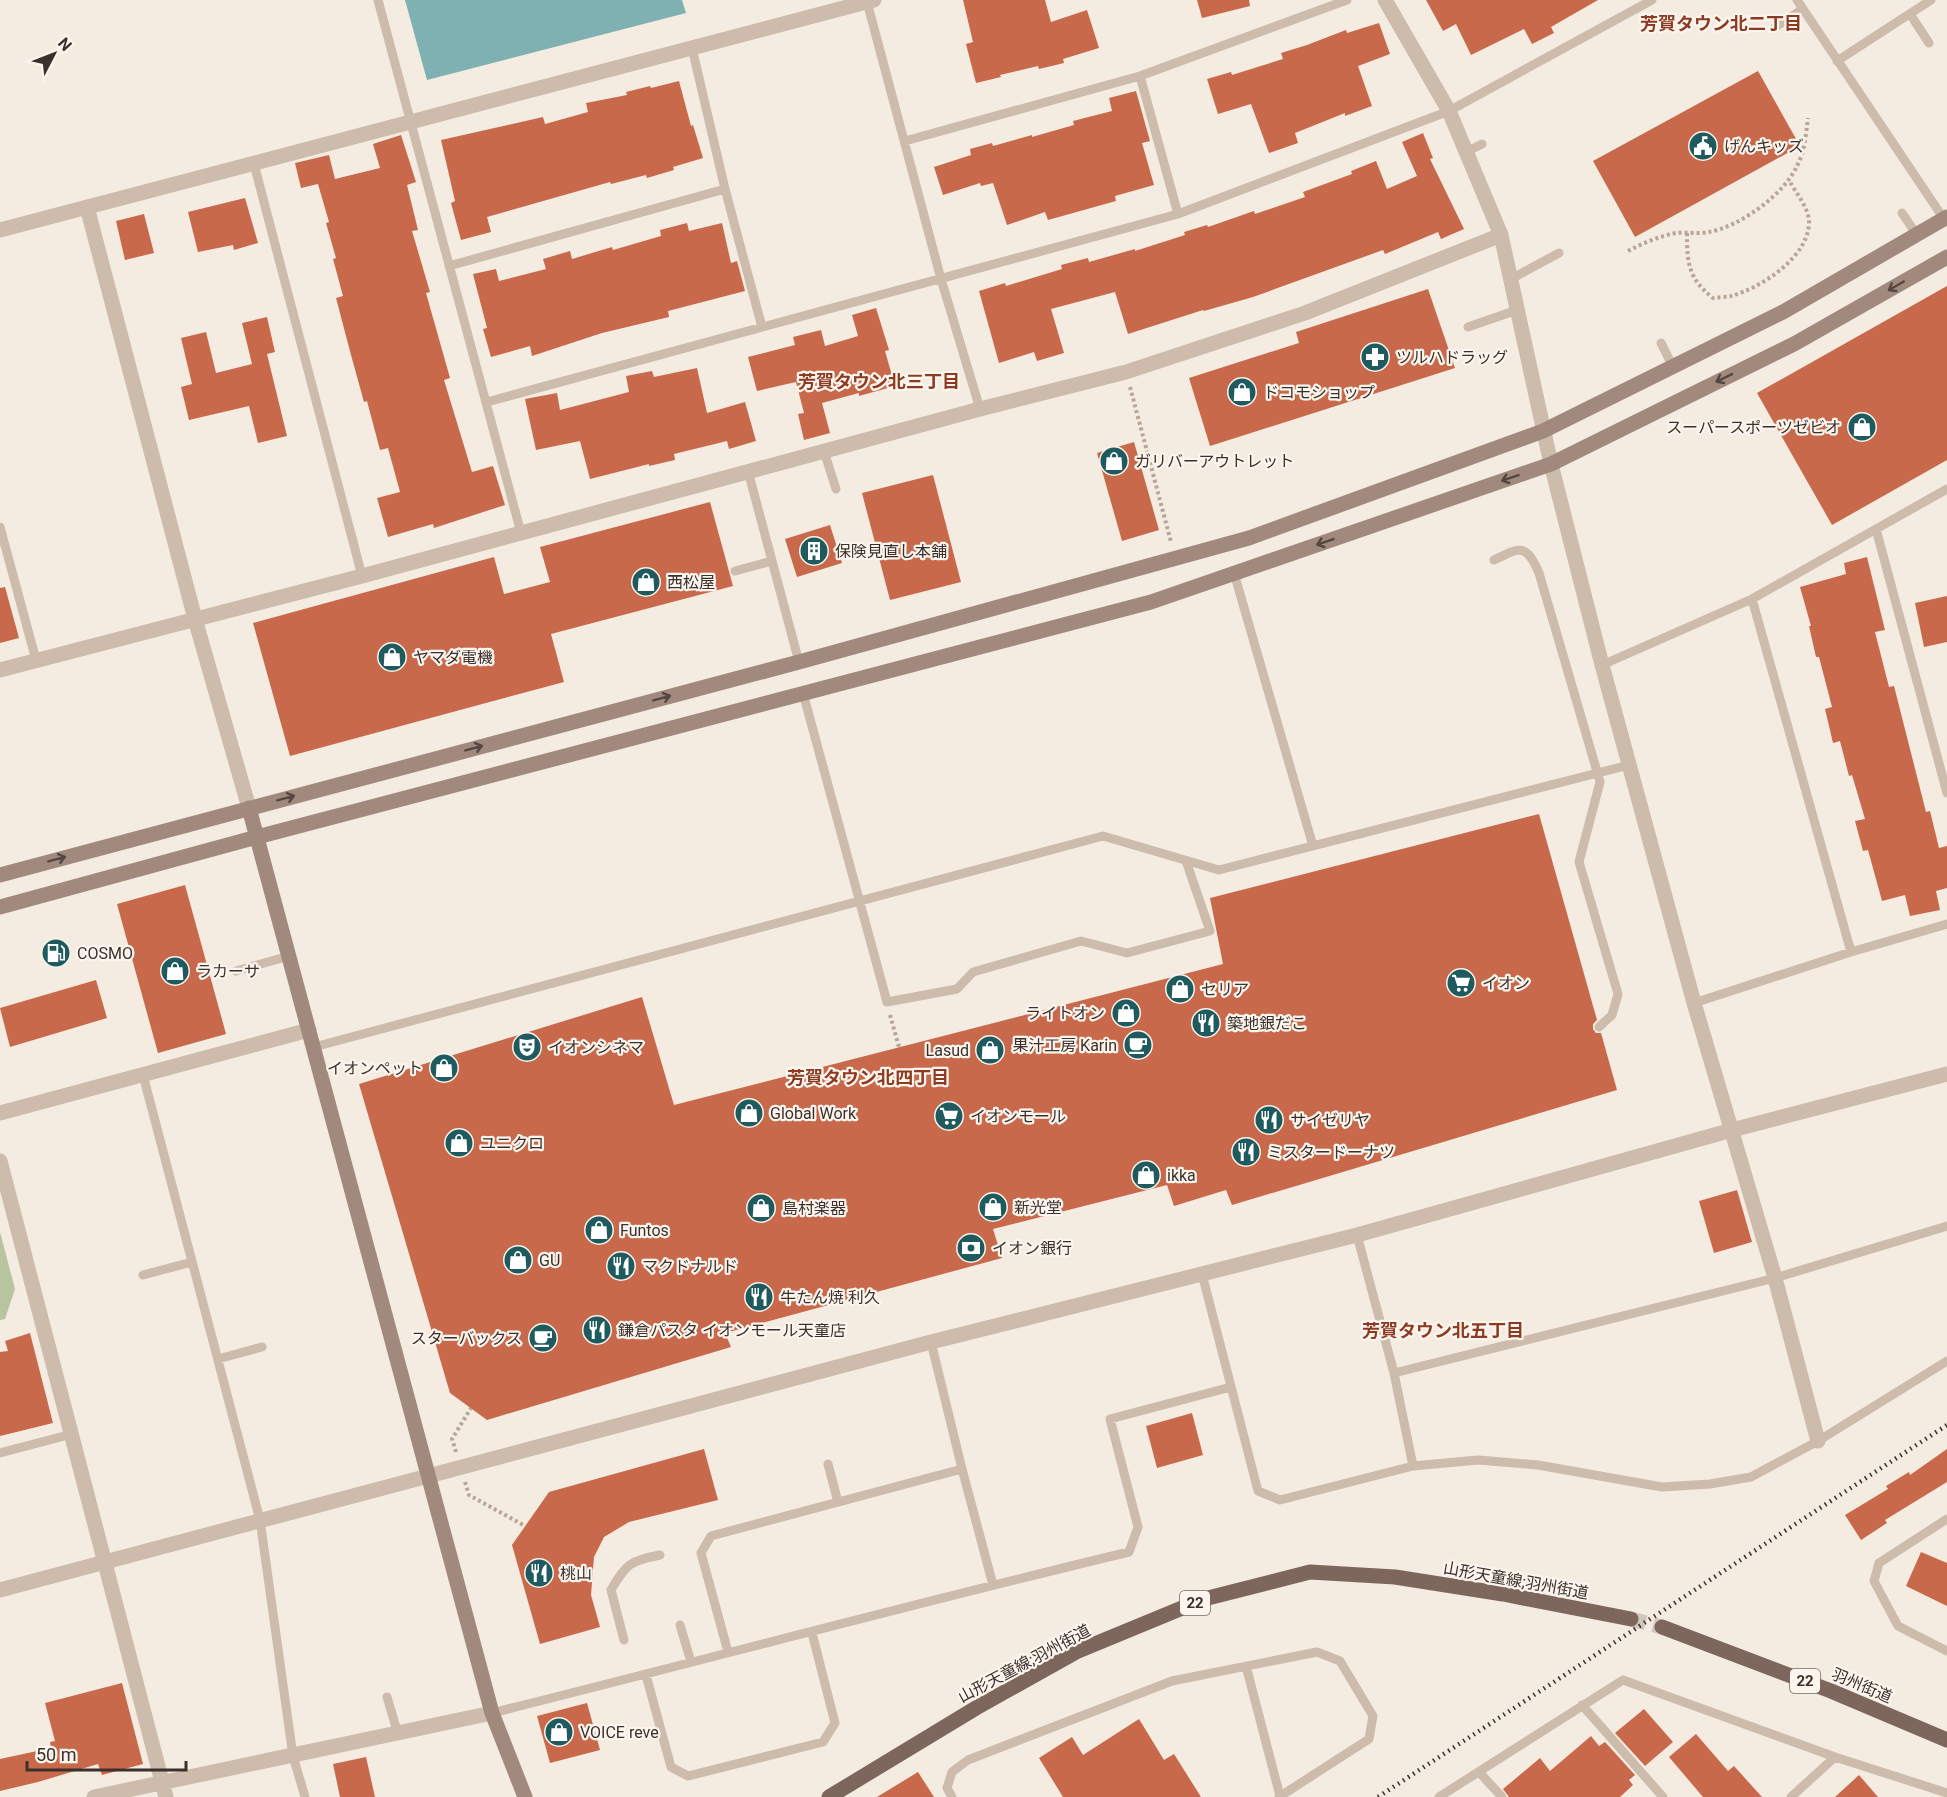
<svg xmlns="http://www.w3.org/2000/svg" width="1947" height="1797" font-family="Roboto,'Noto Sans JP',sans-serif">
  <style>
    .green { fill: #b8c4a0 }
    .water { fill: #7fb0b2 }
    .building { fill: #c8694b }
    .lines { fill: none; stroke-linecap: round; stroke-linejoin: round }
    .primary-tunnel { stroke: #cfc6bd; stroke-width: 15; stroke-dasharray: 15 8; stroke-linecap: butt }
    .path { stroke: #b9a596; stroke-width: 4; stroke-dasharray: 3 3; stroke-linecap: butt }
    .lane { stroke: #cdbbac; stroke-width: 9 }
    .street { stroke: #cdbbac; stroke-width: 15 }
    .secondary { stroke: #a18a7d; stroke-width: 15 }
    .primary { stroke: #7d675c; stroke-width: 15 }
    .rail { stroke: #3b302b; stroke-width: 4.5; stroke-dasharray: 1.5 4.5; stroke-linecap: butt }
    .lane-bridge { stroke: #cdbbac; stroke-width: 9 }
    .oneway { stroke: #544640 }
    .labels { text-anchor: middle; stroke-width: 4.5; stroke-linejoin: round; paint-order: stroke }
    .shield { fill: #fbf5ee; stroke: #756b66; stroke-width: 1.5 }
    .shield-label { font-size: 15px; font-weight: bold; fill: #3b302b }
    .poi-label { font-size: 16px; fill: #3b302b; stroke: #fbf5ee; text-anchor: start }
    .street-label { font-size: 16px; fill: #3b302b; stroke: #fbf5ee }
    .neighbourhood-label { font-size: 18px; font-weight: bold; fill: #8c3b22; stroke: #fbf5ee }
  </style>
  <rect width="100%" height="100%" fill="#f4ebe1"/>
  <path class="green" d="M0,1232L15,1289L5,1319L0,1320Z"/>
  <path class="water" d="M405,0H682L686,13L427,80Z"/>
  <path class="building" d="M963,0H1045L1051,22L1087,10L1099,48L1063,59L1064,63L1039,69L1038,66L1000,75L1001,77L976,83L966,44L973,42Z
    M1197,0H1249L1250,6L1202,18Z
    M1426,0H1598L1551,27L1554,33L1532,44L1524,29L1471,55L1456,24L1443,31Z
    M1379,23L1390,54L1358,66L1372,106L1345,116V113L1295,133L1298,143L1269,153L1251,104L1218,114L1207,79L1231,72L1232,75L1283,59L1281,53L1307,45L1346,30L1347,33Z
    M1758,71L1800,146L1635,237L1593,161Z
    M679,81L691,126L693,125L703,158L673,167L674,170L647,178L646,175L611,184L610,182L487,217L491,232L461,240L451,203L455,201L441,140L543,117L545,124L588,112L586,103L627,95L626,92L650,86L651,88Z
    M1136,91L1150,141L1142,143L1154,185L1115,196L1116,201L1048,220L1045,212L1007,225L993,183L981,186L980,183L943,195L934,167L971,155L970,149L992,143L993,146L1032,135V137L1074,125L1073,121L1112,111L1109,98Z
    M1423,133L1433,158L1430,159L1464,229L1441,239L1438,232L1385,254L1383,250L1253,297L1204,311L1203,310L1128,334L1115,292L1051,309L1064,353L1037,361L1034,352L999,363L979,291L1005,283L1006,286L1062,269L1061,265L1088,258L1089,262L1135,249V251L1185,235L1184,232L1207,225L1208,227L1254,211L1255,214L1305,197L1303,192L1352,174L1351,171L1376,161L1387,189L1417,176L1402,142Z
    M401,135L416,182L407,185L418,230L412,231L430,292L426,293L450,378L444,380L472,472L493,466L505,505L434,528L433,524L388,537L377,498L400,492L388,448L380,450L367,401L364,402L351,355L336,298L343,296L333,259L336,258L326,223L329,222L318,184L301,188L295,163L329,155L335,179L380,168L373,144Z
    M245,198L258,243L234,250L233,245L198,252L188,212Z
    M144,214L154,253L125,260L116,221Z
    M687,223L689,231L722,223L731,263L737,261L745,291L668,311L669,317L602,333L532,356L530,346L491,357L483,329L487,328L473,274L496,269L499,281L546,269L543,259L570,251L572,259L612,247L613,250L661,236L660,230Z
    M1947,286V460L1832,525L1757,393Z
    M1428,289L1455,368L1210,446L1189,378L1299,343L1296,332Z
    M876,308L889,350L885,351L895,386L859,396V393L822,403L830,433L804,440L798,414L804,413L796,382L757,391L748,357L795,345L793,337L821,330L825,346L858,336L852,315Z
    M267,317L275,352L267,354L287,436L258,443L249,406L189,420L181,387L192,384L181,338L206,332L216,373L252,364L242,323Z
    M697,368L707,413L745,402L756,441L729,449L727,441L674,454L675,460L649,466V464L590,479L580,441L536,450L525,399L557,393L560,410L629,392L626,376L652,371L654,377Z
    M1134,442L1159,530L1122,541L1097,453Z
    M933,475L961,582L890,600L862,493Z
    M710,502L733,586L551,634L564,682L290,756L253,623L494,557L504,594L550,582L540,547Z
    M830,525L842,563L797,577L785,539Z
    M1867,557L1885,630L1875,632L1889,687L1894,686L1926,812L1930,811L1939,848L1947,846V888L1936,891L1940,910L1910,916L1905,895L1882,901L1868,850L1863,851L1855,821L1865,819L1852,775L1849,776L1840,741L1833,743L1825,709L1832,707L1819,657H1816L1809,626H1811L1800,587L1846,574L1844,563Z
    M5,587L19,638L0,643V588Z
    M1947,596V642L1924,647L1915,603Z
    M1539,814L1597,1020L1593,1024V1029L1596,1033H1601L1617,1090L1232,1205L1226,1190L1174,1206L1167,1185L993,1229L1002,1258L725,1333L731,1347L487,1420L450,1393L359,1084L642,997L674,1105L1223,964L1210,898Z
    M185,885L226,1034L158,1053L117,904Z
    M96,980L107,1018L10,1047L0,1008Z
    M1737,1190L1752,1242L1714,1253L1699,1201Z
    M30,1333L53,1423L0,1436V1352L8,1351L5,1341Z
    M1192,1413L1203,1455L1157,1468L1146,1426Z
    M704,1449L718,1500L629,1522L604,1537L594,1557L591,1595L600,1627L540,1644L512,1545L549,1492Z
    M1947,1449V1482L1885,1520L1887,1523L1861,1540L1845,1515L1888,1489L1886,1486L1909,1472L1910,1475Z
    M1921,1552L1947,1563V1606L1906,1586Z
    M122,1683L143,1764L102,1775L98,1764L38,1782L0,1791V1759L51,1748L50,1742L55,1741L45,1703Z
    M587,1703L600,1750L550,1763L537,1716Z
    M1644,1709L1673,1742L1645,1766L1615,1733Z
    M1139,1719L1164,1760L1174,1754L1201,1797H1063L1039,1758L1072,1737L1083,1755Z
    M1696,1734L1728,1771L1734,1766L1762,1797H1703L1669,1757Z
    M1591,1736L1599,1746L1605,1742L1635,1775L1629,1780L1633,1785L1620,1797H1509L1503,1789L1540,1758L1550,1771Z
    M366,1757L375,1797H340L333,1764Z
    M918,1772L934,1797H877Z
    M1859,1775L1878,1797H1835Z"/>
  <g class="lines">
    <path class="primary-tunnel" d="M1631,1619L1662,1627"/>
    <path class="path" d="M1687,233C1687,263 1688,278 1713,298C1719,297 1726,297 1731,296C1761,288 1809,257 1809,222C1809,208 1795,192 1789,180
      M1628,251C1643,243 1660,236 1676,233C1687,232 1698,234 1709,232C1741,226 1785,194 1798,164C1805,149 1806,134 1808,118
      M1130,387L1171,542
      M890,1015L899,1047
      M456,1452L452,1439L471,1408
      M465,1482L469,1495L525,1526"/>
    <path class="lane" d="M378,0L521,533
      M1797,0L1944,219
      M867,2L941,279L980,409
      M1910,14L1929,43
      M1775,27L1803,9
      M692,48L725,189L762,327
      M1837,61L1931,0
      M1140,76L1178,214
      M905,141L1140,76L1347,0
      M1466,152L1482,144
      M254,164L362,576
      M1902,213L1917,235
      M449,266L725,189
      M1511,279L1559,253
      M1468,327L1517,310
      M1661,343L1673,367
      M487,402L1178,214L1449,111L1652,0
      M824,451L836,489
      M748,471L799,662
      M0,527L36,660
      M1876,529L1947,793
      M1494,560C1520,547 1526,543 1539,573L1575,696
      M735,571L772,561
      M1234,573L1313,846
      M1752,599L1851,952
      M1602,665L1752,599L1947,489
      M803,693L887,1002L957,989L973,972L1081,941L1127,953L1210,931L1186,861
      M236,971L289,956
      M1694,1003L1851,952L1947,924
      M314,1047L1103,836L1219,870L1629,765
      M143,1075L260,1520L293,1756L305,1797
      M1357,1235L1394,1373L1413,1466
      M1202,1274L1258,1491L1280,1500L1413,1466L1478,1460L1538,1465L1662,1487L1710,1484L1751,1477L1818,1441L1947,1361
      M143,1275L192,1262
      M931,1342L962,1469L993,1585
      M218,1359L262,1347
      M1394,1373L1775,1278L1947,1226
      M0,1453L72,1434
      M828,1464L838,1502
      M1947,1519L1879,1563L1874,1581L1898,1626L1947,1651
      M680,1625L691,1662
      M624,1640L611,1590C627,1563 630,1561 660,1555
      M728,1652L701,1553L711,1536L962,1469
      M1246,1666L1280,1796
      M646,1675L671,1767L688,1776L823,1742L835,1723L812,1633
      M387,1697L398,1734
      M1582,1705L1663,1797
      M492,1713C704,1660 916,1603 1129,1552L1138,1527L1110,1419L1231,1387
      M1479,1772L1502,1797
      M952,1797L947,1788L952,1772L968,1760L1172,1681L1317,1652L1340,1661L1373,1716L1369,1739L1279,1797
      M1439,1797L1623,1680L1835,1757L1947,1793
      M1791,1797L1835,1757"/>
    <path class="street" d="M1385,0L1449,111L1501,235L1551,464L1602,665L1694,1003L1775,1278L1818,1441
      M87,207L195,619L249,808
      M0,230L874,0
      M0,670L362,576L980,409L1126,372L1305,313L1501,235
      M0,1113L309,1030
      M0,1161L166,1797
      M0,1590L931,1342L1357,1235L1732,1130L1947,1074
      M94,1797L492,1713"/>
    <path class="secondary" d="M249,808L492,1713L525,1797
      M0,875L799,662L1249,538L1543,431L1783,312L1947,217
      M0,907L257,837L1151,602L1551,464L1794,344L1947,257"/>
    <path class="primary" d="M1662,1627L1831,1691L1947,1740
      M829,1797L976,1708L1078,1651L1204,1599L1310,1572L1395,1577L1503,1594L1631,1619"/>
    <path class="rail" d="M1378,1797L1947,1425"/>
    <path class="lane-bridge" d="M1575,696L1600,782L1579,862L1618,994L1612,1015L1599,1027"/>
  </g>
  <defs><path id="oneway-shaft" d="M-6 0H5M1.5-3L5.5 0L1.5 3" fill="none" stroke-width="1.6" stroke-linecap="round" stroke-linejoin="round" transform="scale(1.5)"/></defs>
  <g class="oneway">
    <use href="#oneway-shaft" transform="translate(1896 286) rotate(150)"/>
    <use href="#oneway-shaft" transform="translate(1724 378) rotate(154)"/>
    <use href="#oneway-shaft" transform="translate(1510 478) rotate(161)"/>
    <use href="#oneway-shaft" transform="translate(1325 542) rotate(161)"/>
    <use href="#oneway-shaft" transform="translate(662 698) rotate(-15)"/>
    <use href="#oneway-shaft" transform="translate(474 748) rotate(-15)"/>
    <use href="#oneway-shaft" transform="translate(286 798) rotate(-15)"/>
    <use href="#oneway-shaft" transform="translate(57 859) rotate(-15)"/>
  </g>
  <defs>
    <g id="civic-disc" transform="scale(1.5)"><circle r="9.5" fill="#1f5a5e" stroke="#fbf5ee"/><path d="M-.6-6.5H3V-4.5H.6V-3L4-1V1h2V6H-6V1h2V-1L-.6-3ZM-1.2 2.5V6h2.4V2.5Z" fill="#fff"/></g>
    <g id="pharmacy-disc" transform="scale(1.5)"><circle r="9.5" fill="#1f5a5e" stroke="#fbf5ee"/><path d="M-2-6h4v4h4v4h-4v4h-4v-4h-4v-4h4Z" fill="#fff"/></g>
    <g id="shop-disc" transform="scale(1.5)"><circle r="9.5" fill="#1f5a5e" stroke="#fbf5ee"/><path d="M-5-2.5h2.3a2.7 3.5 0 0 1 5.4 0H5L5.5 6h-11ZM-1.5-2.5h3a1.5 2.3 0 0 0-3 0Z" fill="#fff"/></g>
    <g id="building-disc" transform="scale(1.5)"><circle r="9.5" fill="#1f5a5e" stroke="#fbf5ee"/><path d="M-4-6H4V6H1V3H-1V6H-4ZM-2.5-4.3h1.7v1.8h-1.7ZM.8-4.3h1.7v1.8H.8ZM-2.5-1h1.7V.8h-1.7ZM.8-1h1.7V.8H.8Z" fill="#fff"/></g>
    <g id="fuel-disc" transform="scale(1.5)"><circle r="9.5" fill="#1f5a5e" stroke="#fbf5ee"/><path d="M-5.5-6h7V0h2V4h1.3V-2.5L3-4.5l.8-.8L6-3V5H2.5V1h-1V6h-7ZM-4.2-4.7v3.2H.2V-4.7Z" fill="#fff"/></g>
    <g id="supermarket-disc" transform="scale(1.5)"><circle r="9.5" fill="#1f5a5e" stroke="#fbf5ee"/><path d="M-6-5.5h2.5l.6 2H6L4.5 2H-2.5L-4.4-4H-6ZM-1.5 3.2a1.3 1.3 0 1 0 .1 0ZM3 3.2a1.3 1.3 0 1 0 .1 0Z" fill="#fff"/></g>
    <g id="restaurant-disc" transform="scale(1.5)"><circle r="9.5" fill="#1f5a5e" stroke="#fbf5ee"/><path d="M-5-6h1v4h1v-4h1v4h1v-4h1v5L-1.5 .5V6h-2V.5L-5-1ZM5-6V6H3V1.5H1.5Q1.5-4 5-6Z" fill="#fff"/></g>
    <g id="cafe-disc" transform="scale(1.5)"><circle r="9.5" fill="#1f5a5e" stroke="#fbf5ee"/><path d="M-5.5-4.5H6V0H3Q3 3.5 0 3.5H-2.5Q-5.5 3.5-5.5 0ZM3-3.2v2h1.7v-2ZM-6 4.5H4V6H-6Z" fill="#fff"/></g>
    <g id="theatre-disc" transform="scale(1.5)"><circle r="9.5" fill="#1f5a5e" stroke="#fbf5ee"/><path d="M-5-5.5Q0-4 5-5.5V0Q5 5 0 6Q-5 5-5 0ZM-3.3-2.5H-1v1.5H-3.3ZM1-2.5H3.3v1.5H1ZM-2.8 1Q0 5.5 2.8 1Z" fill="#fff"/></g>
    <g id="bank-disc" transform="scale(1.5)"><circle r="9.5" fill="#1f5a5e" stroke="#fbf5ee"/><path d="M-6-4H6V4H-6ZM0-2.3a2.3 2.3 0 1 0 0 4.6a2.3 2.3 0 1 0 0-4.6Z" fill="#fff"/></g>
  </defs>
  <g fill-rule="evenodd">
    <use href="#civic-disc" x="1703" y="146"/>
    <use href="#pharmacy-disc" x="1375" y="357"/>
    <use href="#shop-disc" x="1242" y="392"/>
    <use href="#shop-disc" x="1862" y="427"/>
    <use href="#shop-disc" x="1114" y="461"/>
    <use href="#building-disc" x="814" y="551"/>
    <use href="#shop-disc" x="646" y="582"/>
    <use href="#shop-disc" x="392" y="657"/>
    <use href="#fuel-disc" x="56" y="953"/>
    <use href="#shop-disc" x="175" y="971"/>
    <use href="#supermarket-disc" x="1461" y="983"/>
    <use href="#shop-disc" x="1180" y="989"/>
    <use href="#shop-disc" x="1126" y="1013"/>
    <use href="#restaurant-disc" x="1206" y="1023"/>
    <use href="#cafe-disc" x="1138" y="1045"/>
    <use href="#theatre-disc" x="527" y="1047"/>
    <use href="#shop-disc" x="990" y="1050"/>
    <use href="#shop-disc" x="444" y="1068"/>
    <use href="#shop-disc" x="749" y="1113"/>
    <use href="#supermarket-disc" x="949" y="1116"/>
    <use href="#restaurant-disc" x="1269" y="1120"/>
    <use href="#shop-disc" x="459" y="1143"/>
    <use href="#restaurant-disc" x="1246" y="1152"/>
    <use href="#shop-disc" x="1146" y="1175"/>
    <use href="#shop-disc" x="993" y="1207"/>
    <use href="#shop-disc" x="761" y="1208"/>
    <use href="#shop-disc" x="599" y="1230"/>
    <use href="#bank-disc" x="971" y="1248"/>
    <use href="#shop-disc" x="518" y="1260"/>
    <use href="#restaurant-disc" x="621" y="1266"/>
    <use href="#restaurant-disc" x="759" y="1297"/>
    <use href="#restaurant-disc" x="597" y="1330"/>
    <use href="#cafe-disc" x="543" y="1338"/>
    <use href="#restaurant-disc" x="539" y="1573"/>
    <use href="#shop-disc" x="559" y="1732"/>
  </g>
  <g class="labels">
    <g class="shield">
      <rect x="1180" y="1591" width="30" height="24" rx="4.5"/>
      <rect x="1790" y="1669" width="30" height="24" rx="4.5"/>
    </g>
    <g class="shield-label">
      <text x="1195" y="1608">22</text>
      <text x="1805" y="1686">22</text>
    </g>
    <g class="poi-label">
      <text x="1724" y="152">げんキッズ</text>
      <text x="1396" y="363">ツルハドラッグ</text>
      <text x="1263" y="398">ドコモショップ</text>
      <text x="1841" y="433" text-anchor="end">スーパースポーツゼビオ</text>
      <text x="1135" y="467">ガリバーアウトレット</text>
      <text x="835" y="557">保険見直し本舗</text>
      <text x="667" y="588">西松屋</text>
      <text x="413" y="663">ヤマダ電機</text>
      <text x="77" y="959">COSMO</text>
      <text x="196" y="977">ラカーサ</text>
      <text x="1482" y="989">イオン</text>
      <text x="1201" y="995">セリア</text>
      <text x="1105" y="1019" text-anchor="end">ライトオン</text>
      <text x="1227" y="1029">築地銀だこ</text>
      <text x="1117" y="1051" text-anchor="end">果汁工房 Karin</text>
      <text x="548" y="1053">イオンシネマ</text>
      <text x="969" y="1056" text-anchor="end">Lasud</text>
      <text x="423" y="1074" text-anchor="end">イオンペット</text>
      <text x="770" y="1119">Global Work</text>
      <text x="970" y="1122">イオンモール</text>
      <text x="1290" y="1126">サイゼリヤ</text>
      <text x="480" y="1149">ユニクロ</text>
      <text x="1267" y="1158">ミスタードーナツ</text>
      <text x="1167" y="1181">ikka</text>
      <text x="1014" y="1213">新光堂</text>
      <text x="782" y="1214">島村楽器</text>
      <text x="620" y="1236">Funtos</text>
      <text x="992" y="1254">イオン銀行</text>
      <text x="539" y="1266">GU</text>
      <text x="642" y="1272">マクドナルド</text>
      <text x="780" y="1303">牛たん焼 利久</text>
      <text x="618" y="1336">鎌倉パスタ イオンモール天童店</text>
      <text x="522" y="1344" text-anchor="end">スターバックス</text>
      <text x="560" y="1579">桃山</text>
      <text x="580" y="1738">VOICE reve</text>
    </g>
    <g class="street-label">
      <text transform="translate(1516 1580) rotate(10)" y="6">山形天童線;羽州街道</text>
      <text transform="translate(1024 1663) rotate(-28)" y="6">山形天童線;羽州街道</text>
      <text transform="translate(1862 1685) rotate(23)" y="6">羽州街道</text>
    </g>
    <g class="neighbourhood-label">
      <text x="1721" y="30">芳賀タウン北二丁目</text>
      <text x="879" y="388">芳賀タウン北三丁目</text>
      <text x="868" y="1084">芳賀タウン北四丁目</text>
      <text x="1443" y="1337">芳賀タウン北五丁目</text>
    </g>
  </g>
  <g transform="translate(54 54) rotate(48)" stroke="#fbf5ee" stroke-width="4.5" paint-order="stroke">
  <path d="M0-4.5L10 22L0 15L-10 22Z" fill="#3b302b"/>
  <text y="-9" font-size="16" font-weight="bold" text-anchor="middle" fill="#3b302b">N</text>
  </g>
  <path d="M27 1761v9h159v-9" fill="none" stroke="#3b302b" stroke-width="3"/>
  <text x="36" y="1761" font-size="18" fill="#3b302b" stroke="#fbf5ee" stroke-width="4.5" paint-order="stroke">50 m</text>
</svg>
